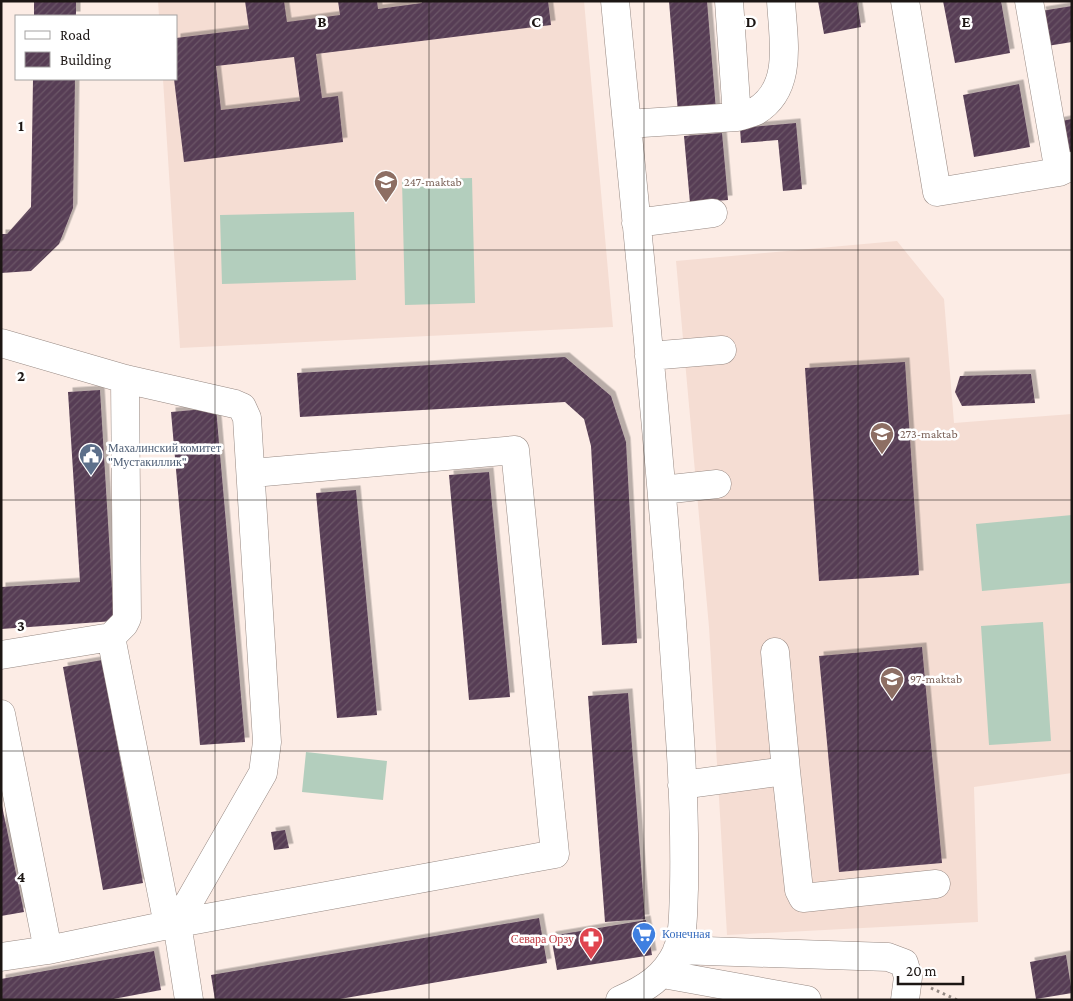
<svg xmlns="http://www.w3.org/2000/svg" width="1073" height="1001" font-family="'Crimson Pro',serif">
  <style>
    .built { fill: #f5ddd3 }
    .garden { fill: #b3cebd }
    .building { fill: url(#building-hatch); fill-rule: evenodd; filter: url(#shadow) }
    .lines { fill: none; stroke-linecap: round; stroke-linejoin: round }
    .minor-casing { stroke: #978983; stroke-width: 29 }
    .path { stroke: #938883; stroke-width: 3; stroke-dasharray: 2.5 4; stroke-linecap: butt }
    .minor { stroke: #fff; stroke-width: 28 }
    .grid { fill: none; stroke: #1c1614; stroke-width: 1; stroke-opacity: 0.55 }
    .labels { text-anchor: middle; stroke-width: 5; stroke-linejoin: round; paint-order: stroke }
    .education-label { font-size: 12px; fill: #785e54; stroke: #fff; text-anchor: start }
    .service-label { font-size: 12px; fill: #4e5e75; stroke: #fff; text-anchor: start }
    .shop-label { font-size: 12px; fill: #366cbe; stroke: #fff; text-anchor: start }
    .health-label { font-size: 12px; fill: #be3a42; stroke: #fff; text-anchor: end }
    .grid-label { font-size: 16px; text-anchor: middle; font-weight: bold; fill: #1c1614; stroke: #fff; stroke-width: 5; stroke-linejoin: round; paint-order: stroke }
  </style>
  <defs>
    <pattern id="building-hatch" width="6" height="6" patternUnits="userSpaceOnUse" patternTransform="scale(1.25)"><rect width="6" height="6" fill="#573d54"/><path d="M-1 1l2-2M0 6l6-6M5 7l2-2" fill="none" stroke="#6b5668"/></pattern>
    <filter id="shadow"><feDropShadow dx="4.5" dy="-4.5" stdDeviation="0" flood-color="#0004"/></filter>
  </defs>
  <rect width="100%" height="100%" fill="#fcece5"/>
  <path class="built" d="M158,1H584L613,327L180,348L163,79H176V16H159Z
    M897,241L944,299L954,423L1072,414V773L974,787L978,922L727,935L709,627L676,261Z"/>
  <path class="garden" d="M472,178L475,303L405,305L402,180Z
    M354,212L356,280L222,284L220,215Z
    M1072,515V583L982,591L976,524Z
    M1043,622L1051,741L989,745L981,626Z
    M306,752L387,761L383,800L302,792Z"/>
  <path class="building" d="M34,1H76V16H34Z
    M245,1H284L287,22L340,15L338,1H377L378,9L422,3L421,1H548L551,25L316,54L322,98L338,96L343,142L184,162L174,79H176V38L249,29ZM294,57L300,101L221,110L216,66Z
    M669,1H707L716,110L678,113Z
    M818,1H857L861,27L824,34Z
    M943,1H1001L1010,53L955,63Z
    M1072,6V42L1047,46L1041,11Z
    M33,79H75L73,208L59,244L31,271L1,273V234H7L31,207Z
    M1019,84L1030,147L974,157L963,95Z
    M1072,119V155L1062,157L1056,122Z
    M796,123L802,189L783,191L778,140L741,143L740,128Z
    M722,133L728,200L690,203L684,136Z
    M565,357L611,396L626,442L637,643L602,645L591,446L584,419L565,402L300,417L297,373Z
    M905,362L919,575L819,581L805,368Z
    M1031,374L1035,403L962,406L955,392L960,376Z
    M100,390L114,621L1,629V587L80,582L68,392Z
    M216,408L245,742L200,745L171,412Z
    M489,472L510,697L469,700L449,475Z
    M356,490L377,715L337,718L316,493Z
    M922,647L942,863L839,872L819,656Z
    M102,660L143,883L103,890L63,667Z
    M628,693L645,919L605,922L588,696Z
    M1,801L24,912L1,916Z
    M285,830L289,848L274,850L271,832Z
    M539,918L547,963L334,1000H215L211,975Z
    M646,920L652,955L557,970L551,936Z
    M154,951L161,990L108,1000H1V979Z
    M1066,955L1072,993L1036,999L1030,962Z"/>
  <g class="lines">
    <g class="minor-casing">
      <path id="minor" d="M615,1C638,242 664,482 679,724C683,779 685,834 684,889C683,909 684,932 677,951C665,977 645,989 620,1000
        M729,1L737,117
        M905,1L937,192L1059,172L1072,166
        M1029,1L1059,172
        M627,124L737,117C743,115 750,114 756,111C794,88 783,39 781,1
        M636,223L713,213
        M1,343L125,379L235,404L242,407L247,418L267,742L263,773L177,923L189,1000
        M649,356L722,350
        M662,490L717,484
        M111,637L168,925
        M775,652L786,771L799,890L803,898L936,884
        M1,655L111,637L124,624L127,618L125,379
        M1,714L48,950
        M682,785L786,771
        M677,950L888,957L904,963L908,977L905,1000
        M1,957L48,950L168,925L555,854L515,450L252,473
        M663,974L807,1000"/>
    </g>
    <path class="path" d="M931,988L957,1000"/>
    <use href="#minor" class="minor"/>
  </g>
  <path class="grid" d="M215,1V1000M429,1V1000M644,1V1000M858,1V1000M1,250H1072M1,500H1072M1,751H1072"/>
  <defs>
    <g id="school-pin" transform="scale(1.25)"><path d="M0 17L-7.5 6A9.5 9.5 0 1 1 7.5 6Z" fill="#8d6e63" stroke="#fff"/><path d="M0-5L7-2L0 1L-7-2ZM-4 1L0 2.5L4 1V4Q0 6-4 4Z" fill="#fff"/></g>
    <g id="civic-pin" transform="scale(1.25)"><path d="M0 17L-7.5 6A9.5 9.5 0 1 1 7.5 6Z" fill="#5c6f8a" stroke="#fff"/><path d="M-.6-6.5H3V-4.5H.6V-3L4-1V1h2V6H-6V1h2V-1L-.6-3ZM-1.2 2.5V6h2.4V2.5Z" fill="#fff"/></g>
    <g id="supermarket-pin" transform="scale(1.25)"><path d="M0 17L-7.5 6A9.5 9.5 0 1 1 7.5 6Z" fill="#3f7fe0" stroke="#fff"/><path d="M-6-5.5h2.5l.6 2H6L4.5 2H-2.5L-4.4-4H-6ZM-1.5 3.2a1.3 1.3 0 1 0 .1 0ZM3 3.2a1.3 1.3 0 1 0 .1 0Z" fill="#fff"/></g>
    <g id="pharmacy-pin" transform="scale(1.25)"><path d="M0 17L-7.5 6A9.5 9.5 0 1 1 7.5 6Z" fill="#e0444e" stroke="#fff"/><path d="M-2-6h4v4h4v4h-4v4h-4v-4h-4v-4h4Z" fill="#fff"/></g>
  </defs>
  <g fill-rule="evenodd">
    <use href="#school-pin" x="386" y="182"/>
    <use href="#school-pin" x="882" y="434"/>
    <use href="#civic-pin" x="91" y="455"/>
    <use href="#school-pin" x="892" y="679"/>
    <use href="#supermarket-pin" x="644" y="934"/>
    <use href="#pharmacy-pin" x="591" y="939"/>
  </g>
  <g class="labels">
    <g class="education-label">
      <text x="404" y="186">247-maktab</text>
      <text x="900" y="438">273-maktab</text>
      <text x="910" y="683">97-maktab</text>
    </g>
    <g class="service-label">
      <text x="108" y="452">Махалинский комитет<tspan x="108" dy="14">"Мустакиллик"</tspan></text>
    </g>
    <g class="shop-label">
      <text x="662" y="938">Конечная</text>
    </g>
    <g class="health-label">
      <text x="574" y="943">Севара Орзу</text>
    </g>
  </g>
  <g class="grid-label">
    <text x="322" y="27">B</text>
    <text x="536" y="27">C</text>
    <text x="751" y="27">D</text>
    <text x="966" y="27">E</text>
    <text x="21" y="131">1</text>
    <text x="21" y="381">2</text>
    <text x="21" y="631">3</text>
    <text x="21" y="882">4</text>
  </g>
  <rect width="1073" height="1001" fill="none" stroke="#1c1614" stroke-width="5"/>
  <rect x="15" y="15" width="162" height="65" fill="#ffffff" stroke="#a4a2a1"/>
  <rect x="25" y="31" width="25" height="8" fill="#ffffff" stroke="#a4a2a1"/>
  <text x="60" y="40" font-size="15" fill="#1c1614">Road</text>
  <rect x="25" y="52" width="25" height="15" fill="url(#building-hatch)" stroke="#a4a2a1"/>
  <text x="60" y="65" font-size="15" fill="#1c1614">Building</text>
  <path d="M898 976v8h65v-8" fill="none" stroke="#1c1614" stroke-width="2.5"/>
  <text x="906" y="976" font-size="15" fill="#1c1614" stroke="#ffffff" stroke-width="4" paint-order="stroke">20 m</text>
</svg>
